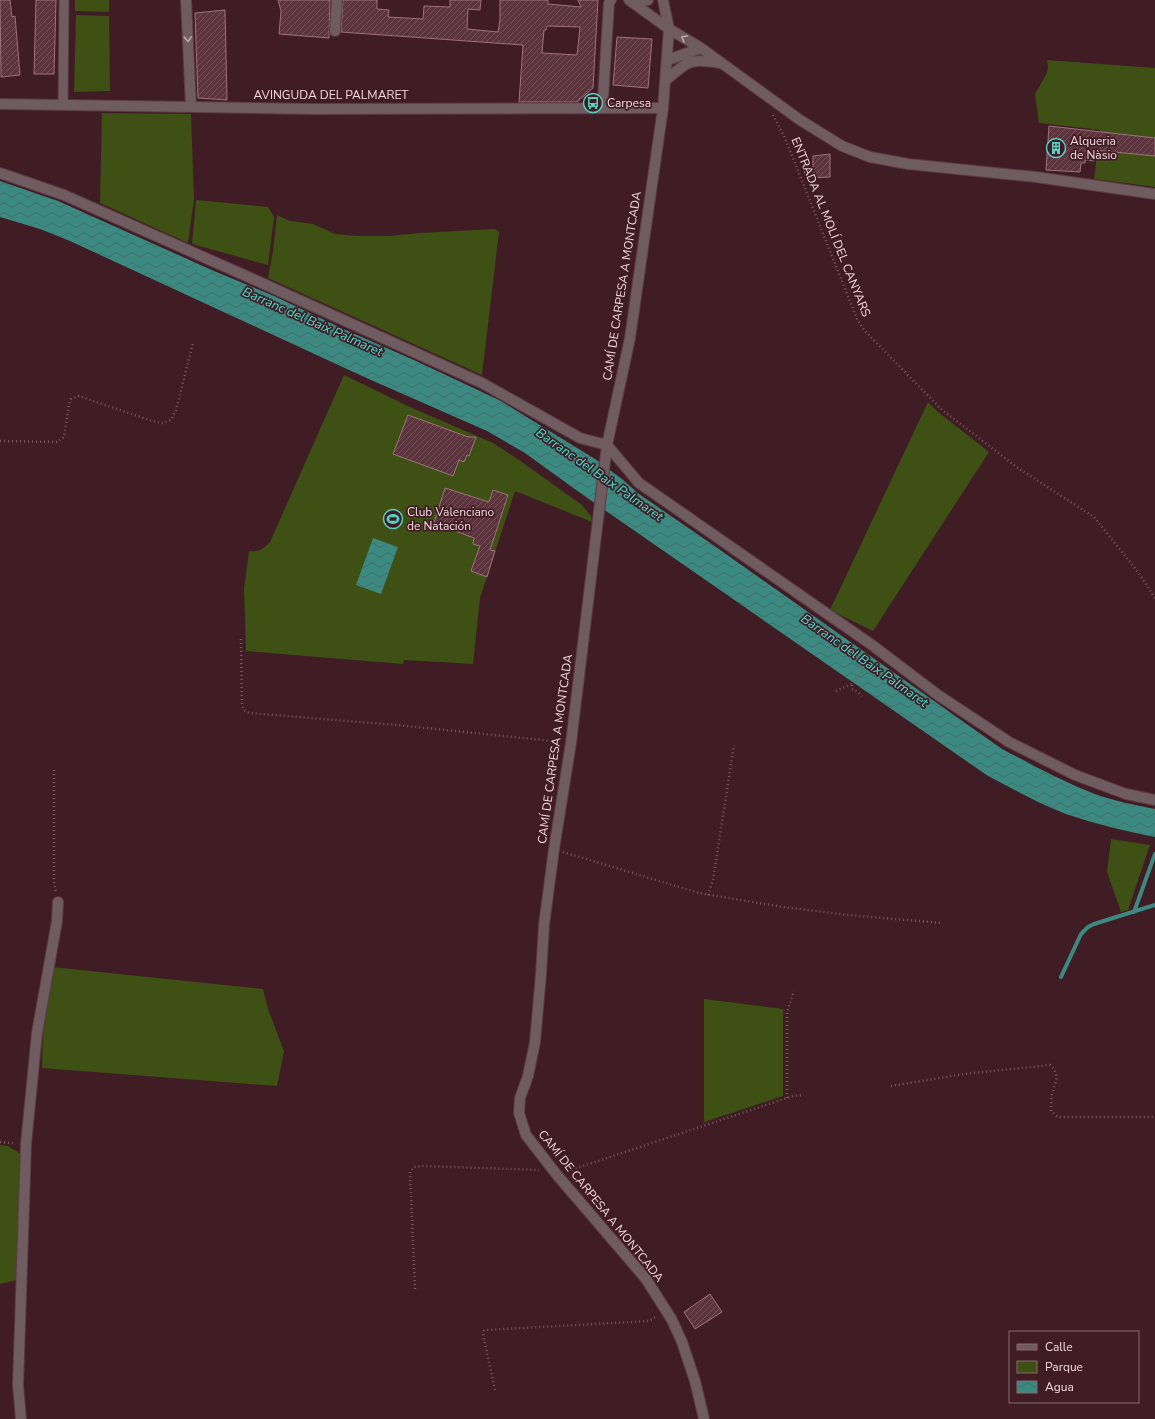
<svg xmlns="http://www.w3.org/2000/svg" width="1155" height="1419" font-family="'Nunito Sans',sans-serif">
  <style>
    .green { fill: #3e5014 }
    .water { fill: url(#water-waves) }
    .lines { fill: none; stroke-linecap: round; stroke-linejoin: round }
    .stream { stroke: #3b8980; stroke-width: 4 }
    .building { fill: url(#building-hatch); stroke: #9f727c; fill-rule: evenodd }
    .pedestrian-casing { stroke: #5d3a43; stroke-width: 11 }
    .minor-casing { stroke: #5d3a43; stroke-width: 12 }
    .tertiary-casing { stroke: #5d3a43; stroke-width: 12 }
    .path { stroke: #7a5a61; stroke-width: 2.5; stroke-dasharray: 1 3; stroke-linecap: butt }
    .pedestrian { stroke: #6f5c60; stroke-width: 9 }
    .minor { stroke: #6f5c60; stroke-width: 10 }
    .tertiary { stroke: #6f5c60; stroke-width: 10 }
    .oneway { stroke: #bea8ac }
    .labels { text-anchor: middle; stroke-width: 3.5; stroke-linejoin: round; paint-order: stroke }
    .street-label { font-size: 12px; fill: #f3dade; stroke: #401c25 }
    .poi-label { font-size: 12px; fill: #f3dade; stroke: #401c25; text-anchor: start }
    .water-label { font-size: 13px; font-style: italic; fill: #47e1d1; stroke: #401c25 }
  </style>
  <defs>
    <pattern id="water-waves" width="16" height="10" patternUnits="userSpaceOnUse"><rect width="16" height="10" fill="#3b8980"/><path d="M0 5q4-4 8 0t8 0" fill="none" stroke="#40706b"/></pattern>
    <pattern id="building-hatch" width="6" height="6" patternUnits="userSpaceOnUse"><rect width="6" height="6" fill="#5b343d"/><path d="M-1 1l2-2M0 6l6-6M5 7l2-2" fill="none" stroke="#735159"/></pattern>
  </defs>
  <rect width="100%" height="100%" fill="#401c25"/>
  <path class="green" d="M75,0H109V12L75,11Z
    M76,15L109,16L110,91L74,92Z
    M1047,60L1155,68V187L1094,179L1100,130L1039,123L1035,94L1047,73L1048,67Z
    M102,113L191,114L194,199L188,243L100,203Z
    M196,200L268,207L274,217L268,265L192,244Z
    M277,215L290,221L313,224L335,234L358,236H389L419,233L495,229L499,232L482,375L268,278L273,251Z
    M344,375L410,407L493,443L519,460L582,505L591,516L592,522L515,491L480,598L473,664L404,660L403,664L246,651L244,589L249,551C260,552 263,549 270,542Z
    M928,402L938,412L989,452L873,631L830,610Z
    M1111,839L1150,845L1128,910L1121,912L1107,872Z
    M52,967L263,989L268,1009L284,1051L277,1086L42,1068L43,1027Z
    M704,999L783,1009V1096L704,1122Z
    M0,1145L8,1146L21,1154L17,1280L0,1284Z"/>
  <path class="water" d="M0,181L58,201L214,271L274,296L339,327L416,361L499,400L595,459L622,479L639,494L716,547L1002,749C1033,765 1063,782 1095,794C1114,801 1135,805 1155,809V837C1125,831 1095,824 1066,814C1039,804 1013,789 988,776L583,495L525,453L487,431L362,376L70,241L40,229L0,217Z
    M373,538L398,547L381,594L356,585Z"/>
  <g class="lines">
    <path class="stream" d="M1134,912L1155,854
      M1061,977L1081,934L1088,927L1094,924L1155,905"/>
  </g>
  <path class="building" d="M0,0H10L12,17L15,16L20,75L1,77Z
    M36,0H56L54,74H34Z
    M278,0H330L329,38L279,34L281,11Z
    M343,0H377V9L389,10L388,17L423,19L424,6L450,7V0H481L480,10L468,9L467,29L498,32L500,20V0H548V4L581,7L578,0H598L593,88L577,102H519L523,45L341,32ZM547,26L580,27L577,55L542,53L544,30H546Z
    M225,10L227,100L198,98L195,13Z
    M617,37L652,39L648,88L613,85Z
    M1049,126L1155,138V156L1095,150L1094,161L1085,160V163H1081L1080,172L1046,170Z
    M830,154V177L807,178L803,168H813V156Z
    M408,415L468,437H476L469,456L467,455L464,462L459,460L453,476L393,454Z
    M445,488L489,502L493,490L508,495L490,550L495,551L487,577L471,571L480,546L473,544L474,538L434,523Z
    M710,1294L722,1312L695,1329L684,1312Z"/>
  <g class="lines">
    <g class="pedestrian-casing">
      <path id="pedestrian" d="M63,105L64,0"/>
    </g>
    <g class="minor-casing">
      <path id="minor" d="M186,0L191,107
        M629,0L669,29L701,48L800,120L842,146L870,157L908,164L1036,177L1155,194
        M663,0L669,29L663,108L630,338L607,445L571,743L554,849L544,925L541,974L535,1042L528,1076L520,1098L519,1113L526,1135L557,1175L646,1279L672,1320L682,1342L695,1381L704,1419
        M632,2L648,0
        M335,31L337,0
        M668,60L701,48
        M665,81C688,61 689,58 720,63
        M603,98L609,3L611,0
        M0,173L64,195L264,284L482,383L580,438L607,445L639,483L872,645L938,695L1009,742L1075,775L1126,794L1155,800
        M21,1419L18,1385L26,1144L37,1033L57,921L58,902"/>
    </g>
    <g class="tertiary-casing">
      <path id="tertiary" d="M0,104L313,109L663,108"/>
    </g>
    <path class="path" d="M773,115L785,138L857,319L864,330L941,409L1018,468L1094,517L1138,572L1155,598
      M0,441L57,442L64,437L69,404L71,399L79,396L152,421L162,423L171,420L176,410L193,343
      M241,639L242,705L244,710L249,713L397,725L562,742
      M852,685V689L858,692L862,696
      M836,691L852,684L871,658
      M54,770V882L56,892
      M563,852L699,893L783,907L848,915L943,923
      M708,895L713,880L734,745
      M891,1086L964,1074L1050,1065C1061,1075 1055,1082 1052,1095C1051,1100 1051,1106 1051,1111L1058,1117H1155
      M787,1098V1012L794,991
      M0,1142L12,1143L16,1144
      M568,1171L793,1096L803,1095
      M415,1289L410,1172L414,1167L423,1166L539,1170
      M495,1390L483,1334L484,1331L486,1330L649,1321L657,1316"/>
    <use href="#pedestrian" class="pedestrian"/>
    <use href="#minor" class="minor"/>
    <use href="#tertiary" class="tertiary"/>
  </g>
  <defs><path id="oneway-chevron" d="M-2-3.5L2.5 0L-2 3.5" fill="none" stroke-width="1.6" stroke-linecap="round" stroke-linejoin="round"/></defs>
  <g class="oneway">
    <use href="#oneway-chevron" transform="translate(684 38) rotate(-149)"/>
    <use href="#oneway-chevron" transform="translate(188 39) rotate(87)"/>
  </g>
  <defs>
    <g id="bus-ring" transform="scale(1)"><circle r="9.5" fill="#401c25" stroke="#58cec0" stroke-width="1.5"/><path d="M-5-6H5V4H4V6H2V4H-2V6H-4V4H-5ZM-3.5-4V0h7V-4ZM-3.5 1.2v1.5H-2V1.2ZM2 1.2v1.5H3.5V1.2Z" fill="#58cec0"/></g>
    <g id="building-ring" transform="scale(1)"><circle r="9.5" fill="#401c25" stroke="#58cec0" stroke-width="1.5"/><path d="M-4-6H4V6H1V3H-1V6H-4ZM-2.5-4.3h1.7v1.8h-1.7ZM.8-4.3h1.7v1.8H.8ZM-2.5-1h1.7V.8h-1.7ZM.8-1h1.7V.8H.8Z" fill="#58cec0"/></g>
    <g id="stadium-ring" transform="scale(1)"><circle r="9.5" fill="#401c25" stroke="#58cec0" stroke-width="1.5"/><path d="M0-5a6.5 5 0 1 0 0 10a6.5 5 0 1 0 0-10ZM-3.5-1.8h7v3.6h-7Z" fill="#58cec0"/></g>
  </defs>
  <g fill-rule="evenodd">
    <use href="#bus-ring" x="593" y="103"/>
    <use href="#building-ring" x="1056" y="148"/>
    <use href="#stadium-ring" x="393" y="519"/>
  </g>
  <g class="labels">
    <g class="street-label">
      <text x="331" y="99">AVINGUDA DEL PALMARET</text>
      <text transform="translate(831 227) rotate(68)" y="4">ENTRADA AL MOLÍ DEL CANYARS</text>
      <text transform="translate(622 286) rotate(-81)" y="4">CAMÍ DE CARPESA A MONTCADA</text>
      <text transform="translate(555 749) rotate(-82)" y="4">CAMÍ DE CARPESA A MONTCADA</text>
      <text transform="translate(601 1206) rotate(51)" y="4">CAMÍ DE CARPESA A MONTCADA</text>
    </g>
    <g class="poi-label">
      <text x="607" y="107">Carpesa</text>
      <text x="1070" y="145">Alqueria<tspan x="1070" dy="14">de Nàsio</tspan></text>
      <text x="407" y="516">Club Valenciano<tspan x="407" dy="14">de Natación</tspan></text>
    </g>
    <g class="water-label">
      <text transform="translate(313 321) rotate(24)" y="5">Barranc del Baix Palmaret</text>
      <text transform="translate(600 474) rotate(35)" y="5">Barranc del Baix Palmaret</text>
      <text transform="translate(865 660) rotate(35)" y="5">Barranc del Baix Palmaret</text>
    </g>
  </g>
  <rect x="1009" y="1331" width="130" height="72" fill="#401c25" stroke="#88686f"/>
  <rect x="1017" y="1344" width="20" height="6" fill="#6f5c60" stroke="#88686f"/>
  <text x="1045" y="1351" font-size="12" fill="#f3dade">Calle</text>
  <rect x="1017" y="1361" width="20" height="12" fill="#3e5014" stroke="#88686f"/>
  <text x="1045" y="1371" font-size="12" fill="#f3dade">Parque</text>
  <rect x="1017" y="1381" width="20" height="12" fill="url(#water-waves)" stroke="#88686f"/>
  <text x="1045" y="1391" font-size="12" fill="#f3dade">Agua</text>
</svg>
